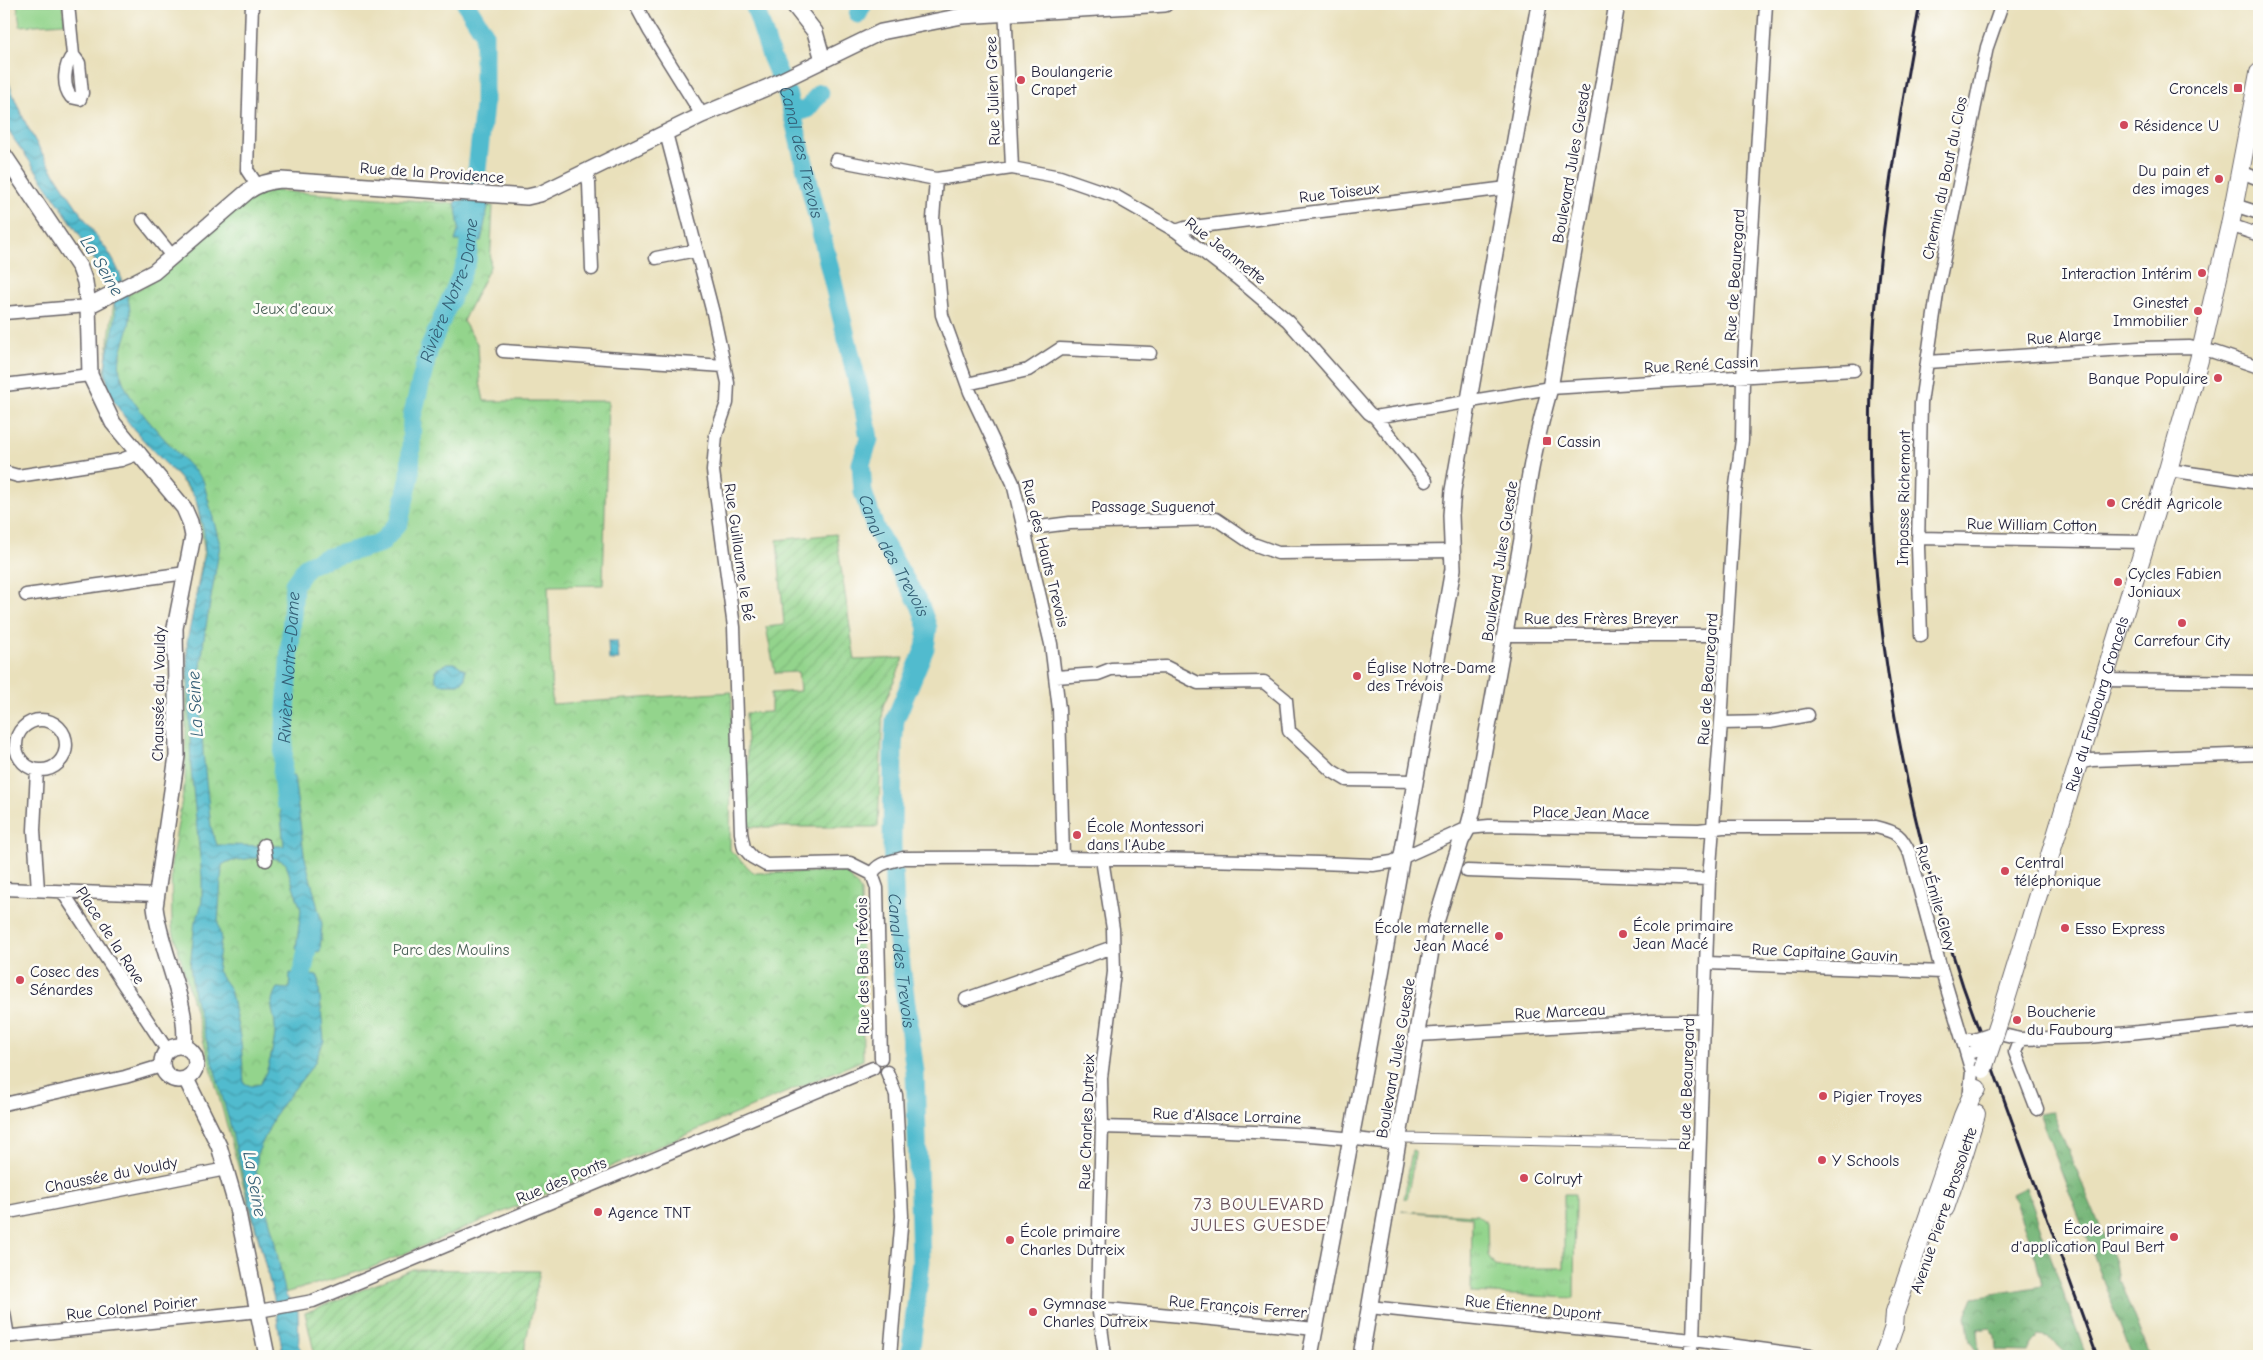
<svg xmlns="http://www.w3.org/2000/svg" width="2263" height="1360" font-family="'Comic Neue',sans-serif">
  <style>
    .grass { fill: url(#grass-tufts); stroke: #5a7b64 }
    .forest { fill: url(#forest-crowns); stroke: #4c6c5a }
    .park { fill: url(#park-crowns); stroke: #5a7b64 }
    .garden { fill: url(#garden-furrows); stroke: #5a7b64 }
    .pitch { fill: #93d48c; stroke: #5a7b64 }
    .water { fill: url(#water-waves); stroke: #3a6e84 }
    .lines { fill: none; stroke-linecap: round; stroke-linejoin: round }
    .river { stroke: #51bbce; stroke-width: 19 }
    .pedestrian-casing { stroke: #686468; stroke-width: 11 }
    .minor-casing { stroke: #686468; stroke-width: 15 }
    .tertiary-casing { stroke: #686468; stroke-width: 18 }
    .secondary-casing { stroke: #686468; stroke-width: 20 }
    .pedestrian { stroke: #fff; stroke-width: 9 }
    .minor { stroke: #fff; stroke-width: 12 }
    .tertiary { stroke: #fff; stroke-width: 15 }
    .secondary { stroke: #fff; stroke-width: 18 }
    .rail { stroke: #22223b; stroke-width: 3 }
    .minor-bridge-casing { stroke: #686468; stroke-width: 15; stroke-linecap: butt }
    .secondary-bridge-casing { stroke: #686468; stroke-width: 20; stroke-linecap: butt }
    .minor-bridge { stroke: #fff; stroke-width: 12 }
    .secondary-bridge { stroke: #fff; stroke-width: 18 }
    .poi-dot { fill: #d1495b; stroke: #fdfcf7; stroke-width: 2 }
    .labels { text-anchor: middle; stroke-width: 5; stroke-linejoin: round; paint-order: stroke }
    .poi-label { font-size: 16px; fill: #22223b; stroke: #fdfcf7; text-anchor: start }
    .street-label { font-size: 16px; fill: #22223b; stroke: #fdfcf7 }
    .park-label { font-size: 16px; fill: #4a6057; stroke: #fdfcf7 }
    .water-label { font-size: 18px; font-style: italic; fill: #355f76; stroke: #fdfcf7 }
    .neighbourhood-label { font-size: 18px; letter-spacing: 1px; fill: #664e5a; stroke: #fdfcf7 }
  </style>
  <defs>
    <pattern id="grass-tufts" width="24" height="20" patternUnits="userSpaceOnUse" patternTransform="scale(1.25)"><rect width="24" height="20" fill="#93d48c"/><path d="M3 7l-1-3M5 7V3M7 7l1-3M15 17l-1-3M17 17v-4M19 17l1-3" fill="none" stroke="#7eb67a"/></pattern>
    <pattern id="forest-crowns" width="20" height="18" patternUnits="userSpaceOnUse" patternTransform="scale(1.25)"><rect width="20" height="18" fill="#76b678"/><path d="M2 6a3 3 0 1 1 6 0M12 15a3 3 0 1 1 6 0" fill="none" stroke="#609464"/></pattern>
    <pattern id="park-crowns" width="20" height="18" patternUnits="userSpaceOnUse" patternTransform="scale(1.25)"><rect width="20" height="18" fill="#93d48c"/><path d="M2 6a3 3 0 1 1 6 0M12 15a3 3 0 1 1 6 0" fill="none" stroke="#7eb67a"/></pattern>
    <pattern id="garden-furrows" width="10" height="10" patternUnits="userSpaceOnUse" patternTransform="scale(1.25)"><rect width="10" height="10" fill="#93d48c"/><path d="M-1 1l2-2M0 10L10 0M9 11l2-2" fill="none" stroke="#7eb67a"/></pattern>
    <pattern id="water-waves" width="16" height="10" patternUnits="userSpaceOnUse" patternTransform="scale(1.25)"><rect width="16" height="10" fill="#51bbce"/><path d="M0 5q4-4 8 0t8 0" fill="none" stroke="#4398a8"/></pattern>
  </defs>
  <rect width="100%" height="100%" fill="#fdfcf7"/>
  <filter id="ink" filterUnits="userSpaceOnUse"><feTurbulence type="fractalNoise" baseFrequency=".02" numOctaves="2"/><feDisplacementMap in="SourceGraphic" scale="10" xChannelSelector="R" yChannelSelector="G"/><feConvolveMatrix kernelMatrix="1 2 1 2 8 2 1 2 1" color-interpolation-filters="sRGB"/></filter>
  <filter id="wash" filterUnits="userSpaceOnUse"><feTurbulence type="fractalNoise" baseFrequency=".0096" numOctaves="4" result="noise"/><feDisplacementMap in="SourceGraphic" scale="20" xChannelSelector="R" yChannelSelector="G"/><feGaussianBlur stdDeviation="1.12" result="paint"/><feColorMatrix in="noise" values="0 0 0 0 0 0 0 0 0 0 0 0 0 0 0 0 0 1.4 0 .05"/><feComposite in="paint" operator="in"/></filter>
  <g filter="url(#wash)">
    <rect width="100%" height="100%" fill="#e9e0bb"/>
    <path class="grass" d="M1412,1150L1415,1151V1154L1407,1199H1404Z
      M1564,1194H1575L1574,1298L1471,1293L1472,1217L1401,1211L1477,1215L1487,1223L1488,1255L1495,1266L1505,1268H1564Z"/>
    <path class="forest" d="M2052,1112L2115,1262L2118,1282H2120L2149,1356H2132L2039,1113Z
      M2026,1187L2086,1356H2068C2060,1344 2052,1339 2038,1337L2032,1343L2028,1352L1996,1351L1995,1336L1989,1327L1977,1329L1979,1356L1970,1341L1966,1316L1974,1297L2042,1286L2036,1259L2012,1194Z"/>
    <path class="park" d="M266,190L493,206L490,267L463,321L478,345L480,382L484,401H608L603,585L548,586L552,704L732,692L730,850L754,873L846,872L861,891L863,1060L368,1269L274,1296L172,927L171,865L185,781L187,648L204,549L196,498L119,408L104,373L114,302L153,281L248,200Z"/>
    <path class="garden" d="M836,534L855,660L904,658L883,706L878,827H749L746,713L771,712V693L800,691L798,672L775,673L766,627L784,625L777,540Z
      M413,1269L540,1271L523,1356H315L305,1313Z"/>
    <path class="pitch" d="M17,4H62L65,23L20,26Z"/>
    <path class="water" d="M4,65C19,128 64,187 99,240C115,257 132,296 130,320C127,341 114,358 122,379C132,410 180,454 203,480L220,545L204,638L200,677L203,753L211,827L217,845L284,846L277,778L294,776L304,854L322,924L320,952L296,949L301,910L286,864C275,852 242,860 227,862L222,865L218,923L221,940L217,971L230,989L241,1042L244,1083L251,1086L260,1084C268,1072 274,1047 275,1032C276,1012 266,1007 277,988L289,989L290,973L318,976L324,1041L314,1064L277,1111L258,1152L256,1171L273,1234L286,1296L298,1311L299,1344L303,1356H283L274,1299L229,1121L194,996L190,967L195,921L199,914L202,901V877L191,769L187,642L205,552L204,532L196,500L189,488C163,460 131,432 113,399C92,358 124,330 113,299C94,250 60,207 31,163C25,154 7,132 4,122C1,114 4,77 4,65Z
      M468,175L488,177L489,202L481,241H455L459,228L455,201L464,200Z
      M608,641H617L619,660H609Z
      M448,663H455L465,670V680L459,684H440L436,681L435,670Z"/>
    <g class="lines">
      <g class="river">
        <path id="s1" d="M754,4L771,56L788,96L864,410L869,439L861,464L863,492L875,528L920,605L928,628L925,648L895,720L893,747L892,845L896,926L915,1072L921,1261L910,1356"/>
        <path d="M858,14L863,4"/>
        <path d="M792,114L807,109L820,93"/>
        <path id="s2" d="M285,802L282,775L294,584L307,566L323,559L381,543L399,522L410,477L412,417L429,349L467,261L484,106V33L466,4"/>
        <path d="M298,998L311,927"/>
      </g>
    </g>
  </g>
  <g filter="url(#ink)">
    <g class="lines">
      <g class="pedestrian-casing">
        <path id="pedestrian" d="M1399,1135L1404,1138L1700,1144"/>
      </g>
      <g class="minor-casing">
        <path id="minor" d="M68,4L73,55L79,63L82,93L80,99L71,97C62,86 64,65 73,55
          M252,4L247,170L257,185
          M635,4L649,30L702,115
          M1005,4L1012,168
          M666,133L713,313L728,383L727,403L716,435L713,471L734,627L741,833L744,848L752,857L766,865L850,863L872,874
          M836,160L936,179L1012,168L1060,177L1115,196L1176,231L1237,278L1288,321L1369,413L1375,417L1426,481
          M586,171L589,183L592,269
          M2241,172L2259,179
          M936,179L933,219L942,315L970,392L1013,483L1051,644L1059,709L1063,857
          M2234,205L2259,213
          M143,220L172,256
          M2230,225L2259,235
          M1176,231L1185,228L1507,188
          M656,258L696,250
          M4,313L88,306
          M503,351L724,366
          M1928,362L2139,348L2190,347L2214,352L2259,367
          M967,384L1028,370L1060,349L1150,353
          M4,385L90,375
          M1375,417L1550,388L1854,370
          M2168,470L2259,483
          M4,472L18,476L121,460L140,453
          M1024,529L1070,523L1216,519L1253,544L1278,553L1453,551
          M1918,538L2145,542
          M26,595L186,573
          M1505,635H1726
          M1921,636L1918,547L1921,403L1938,287L1987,47L2002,4
          M1056,677L1098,674L1111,669L1166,667L1198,683L1264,682L1286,700L1289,731L1332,771L1347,780L1415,781
          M2103,680L2259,682
          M16 745a25 25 0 1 1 50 0a25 25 0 1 1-50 0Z
          M1721,723L1770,722L1808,715
          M2077,763L2092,760L2259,754
          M37,770L34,830L38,890
          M264,845L266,860
          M1102,859L1113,929L1114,972L1101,1078L1102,1127L1097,1298L1105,1356
          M1467,871L1709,879
          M872,874C878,862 891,862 903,858C1060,857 1216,859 1373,865L1392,862L1468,828L1489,826L1699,830L1723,827H1876C1897,832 1901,835 1910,854L1939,962L1972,1072L1970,1090L1972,1095
          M872,874L877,888L881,1058
          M4,889L156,895
          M62,891L167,1050
          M1707,963L1942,972
          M966,999L1113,947
          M1995,1033L2020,1039L2089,1037L2259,1020
          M1418,1035L1652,1021H1704
          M2020,1039L2015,1052L2037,1109
          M887,1072L896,1095L902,1216L890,1356
          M4,1104L125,1077L161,1066
          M1102,1127C1201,1130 1300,1131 1398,1144
          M4,1213L226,1169
          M1369,1307L1693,1340L1811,1356
          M1098,1308L1315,1329
          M4,1313L8,1337
          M4,1337L259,1311L313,1301L873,1068
          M1689,1356L1693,1340L1709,879L1721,723L1735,493L1742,440L1743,378L1766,4"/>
      </g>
      <g class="tertiary-casing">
        <path id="tertiary" d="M793,4L815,32L823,60
          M4,155L80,268L85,282L88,306L90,375L113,423L184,508L190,522L193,536L175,628L177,756L155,907C160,951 190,1005 184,1046
          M88,306L154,272L247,192C258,184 268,181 281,180L527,197L540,194L702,115L766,88L881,32L962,16L1165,4
          M162 1063a17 17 0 1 1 34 0a17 17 0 1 1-34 0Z
          M186,1079L219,1146L237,1208L267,1356
          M1310,1356L1364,1069L1453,569L1451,515L1453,490L1539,4
          M1361,1356L1436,922L1461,841L1468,828L1473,810L1522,539C1525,488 1536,438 1550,388L1617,4"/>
      </g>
      <g class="secondary-casing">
        <g id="secondary">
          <path id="s3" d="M2003,1009L2168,470L2199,360L2230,225L2259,73"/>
          <path d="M1945,1208L1964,1153L1976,1114"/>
          <path d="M1884,1356L1894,1327L1895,1312L1963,1116L1972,1095L1977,1089"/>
        </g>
      </g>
      <use href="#pedestrian" class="pedestrian"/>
      <use href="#minor" class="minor"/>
      <use href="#tertiary" class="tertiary"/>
      <use href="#secondary" class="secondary"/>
      <path class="rail" d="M1920,4C1897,130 1875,257 1871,386C1865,595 1898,788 1963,986L2097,1356"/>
      <g class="minor-bridge-casing">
        <path id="minor-bridge" d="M1969,1040H1974L1995,1033
          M1972,1052L1990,1048"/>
      </g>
      <g class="secondary-bridge-casing">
        <path id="secondary-bridge" d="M1983,1069L2003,1009"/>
      </g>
      <use href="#minor-bridge" class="minor-bridge"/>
      <use href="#secondary-bridge" class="secondary-bridge"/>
    </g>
  </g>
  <g class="poi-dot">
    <circle cx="1021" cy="80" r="5"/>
    <rect x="2233" y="83" width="10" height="10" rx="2.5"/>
    <circle cx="2124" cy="125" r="5"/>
    <circle cx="2219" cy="179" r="5"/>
    <circle cx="2202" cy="273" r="5"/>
    <circle cx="2198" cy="311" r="5"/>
    <circle cx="2218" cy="378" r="5"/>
    <rect x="1542" y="436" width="10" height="10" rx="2.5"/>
    <circle cx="2111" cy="503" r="5"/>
    <circle cx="2118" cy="582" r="5"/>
    <circle cx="2182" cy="623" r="5"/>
    <circle cx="1357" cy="676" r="5"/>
    <circle cx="1077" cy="835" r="5"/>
    <circle cx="2005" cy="871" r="5"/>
    <circle cx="2065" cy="928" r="5"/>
    <circle cx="1623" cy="934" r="5"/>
    <circle cx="1499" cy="936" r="5"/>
    <circle cx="20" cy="980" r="5"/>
    <circle cx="2017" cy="1020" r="5"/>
    <circle cx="1823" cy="1096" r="5"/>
    <circle cx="1822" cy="1160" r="5"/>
    <circle cx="1524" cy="1178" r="5"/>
    <circle cx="598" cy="1212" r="5"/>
    <circle cx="2174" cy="1237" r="5"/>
    <circle cx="1010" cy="1240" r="5"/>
    <circle cx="1033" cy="1312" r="5"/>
  </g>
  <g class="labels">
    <g class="poi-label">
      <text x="1031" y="77">Boulangerie<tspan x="1031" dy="18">Crapet</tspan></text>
      <text x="2228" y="94" text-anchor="end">Croncels</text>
      <text x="2134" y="131">Résidence U</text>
      <text x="2209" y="176" text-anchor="end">Du pain et<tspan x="2209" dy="18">des images</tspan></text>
      <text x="2192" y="279" text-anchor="end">Interaction Intérim</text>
      <text x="2188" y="308" text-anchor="end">Ginestet<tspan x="2188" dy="18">Immobilier</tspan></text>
      <text x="2208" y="384" text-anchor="end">Banque Populaire</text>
      <text x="1557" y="447">Cassin</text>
      <text x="2121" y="509">Crédit Agricole</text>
      <text x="2128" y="579">Cycles Fabien<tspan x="2128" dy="18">Joniaux</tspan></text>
      <text x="2182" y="646" text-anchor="middle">Carrefour City</text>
      <text x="1367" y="673">Église Notre-Dame<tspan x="1367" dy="18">des Trévois</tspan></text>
      <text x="1087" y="832">École Montessori<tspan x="1087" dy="18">dans l'Aube</tspan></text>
      <text x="2015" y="868">Central<tspan x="2015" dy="18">téléphonique</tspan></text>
      <text x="1633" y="931">École primaire<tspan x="1633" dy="18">Jean Macé</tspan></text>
      <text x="1489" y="933" text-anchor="end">École maternelle<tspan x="1489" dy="18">Jean Macé</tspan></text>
      <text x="2075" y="934">Esso Express</text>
      <text x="30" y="977">Cosec des<tspan x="30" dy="18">Sénardes</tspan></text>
      <text x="2027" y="1017">Boucherie<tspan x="2027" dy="18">du Faubourg</tspan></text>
      <text x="1833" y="1102">Pigier Troyes</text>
      <text x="1832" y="1166">Y Schools</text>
      <text x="1534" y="1184">Colruyt</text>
      <text x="608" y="1218">Agence TNT</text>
      <text x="2164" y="1234" text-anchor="end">École primaire<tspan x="2164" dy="18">d'application Paul Bert</tspan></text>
      <text x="1020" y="1237">École primaire<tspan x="1020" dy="18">Charles Dutreix</tspan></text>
      <text x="1043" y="1309">Gymnase<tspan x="1043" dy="18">Charles Dutreix</tspan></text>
    </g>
    <g class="street-label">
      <text transform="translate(992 91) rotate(-92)" y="6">Rue Julien Gree</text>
      <text transform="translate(1571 163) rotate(-80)" y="6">Boulevard Jules Guesde</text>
      <text transform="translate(432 172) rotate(4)" y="6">Rue de la Providence</text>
      <text transform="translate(1944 178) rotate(-78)" y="6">Chemin du Bout du Clos</text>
      <text transform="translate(1339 192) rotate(-7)" y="6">Rue Toiseux</text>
      <text transform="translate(1226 250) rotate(38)" y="6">Rue Jeannette</text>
      <text transform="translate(1734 275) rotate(-86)" y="6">Rue de Beauregard</text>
      <text transform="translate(2064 336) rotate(-4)" y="6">Rue Alarge</text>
      <text transform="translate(1701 364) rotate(-3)" y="6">Rue René Cassin</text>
      <text transform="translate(1903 498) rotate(-89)" y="6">Impasse Richemont</text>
      <text x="1153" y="512">Passage Suguenot</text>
      <text transform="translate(2032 524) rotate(1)" y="6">Rue William Cotton</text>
      <text transform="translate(740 552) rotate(82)" y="6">Rue Guillaume le Bé</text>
      <text transform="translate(1046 553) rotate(76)" y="6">Rue des Hauts Trevois</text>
      <text transform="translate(1499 561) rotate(-81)" y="6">Boulevard Jules Guesde</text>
      <text x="1601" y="624">Rue des Frères Breyer</text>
      <text transform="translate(1707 679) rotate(-86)" y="6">Rue de Beauregard</text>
      <text transform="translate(158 694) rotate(-89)" y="6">Chaussée du Vouldy</text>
      <text dy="6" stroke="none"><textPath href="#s3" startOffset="319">Rue du Faubourg Croncels</textPath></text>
      <text transform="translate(1591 812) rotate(1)" y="6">Place Jean Mace</text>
      <text transform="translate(1937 898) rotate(74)" y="6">Rue Émile Clevy</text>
      <text transform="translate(111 935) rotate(57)" y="6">Place de la Rave</text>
      <text transform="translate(1825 952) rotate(3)" y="6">Rue Capitaine Gauvin</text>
      <text transform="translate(862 966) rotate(-91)" y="6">Rue des Bas Trévois</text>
      <text transform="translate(1560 1011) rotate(-3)" y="6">Rue Marceau</text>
      <text transform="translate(1395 1058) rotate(-80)" y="6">Boulevard Jules Guesde</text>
      <text transform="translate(1686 1084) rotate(-88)" y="6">Rue de Beauregard</text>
      <text transform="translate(1227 1115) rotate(2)" y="6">Rue d'Alsace Lorraine</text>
      <text transform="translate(1086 1122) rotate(-88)" y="6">Rue Charles Dutreix</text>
      <text transform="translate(111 1174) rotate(-11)" y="6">Chaussée du Vouldy</text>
      <text transform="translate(561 1180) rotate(-23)" y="6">Rue des Ponts</text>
      <text transform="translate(1943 1210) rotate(-71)" y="6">Avenue Pierre Brossolette</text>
      <text transform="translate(1238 1306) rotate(5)" y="6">Rue François Ferrer</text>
      <text transform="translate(132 1307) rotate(-6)" y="6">Rue Colonel Poirier</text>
      <text transform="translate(1533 1307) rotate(6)" y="6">Rue Étienne Dupont</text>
    </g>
    <g class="park-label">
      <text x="293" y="314">Jeux d'eaux</text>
      <text x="451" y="955">Parc des Moulins</text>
    </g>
    <g class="water-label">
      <text dy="6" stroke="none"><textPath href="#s1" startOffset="156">Canal des Trevois</textPath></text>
      <text transform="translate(102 266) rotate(59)" y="6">La Seine</text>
      <text dy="6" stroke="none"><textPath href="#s2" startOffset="585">Rivière Notre-Dame</textPath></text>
      <text dy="6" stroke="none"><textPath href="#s1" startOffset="576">Canal des Trevois</textPath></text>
      <text dy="6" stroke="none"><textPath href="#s2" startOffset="135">Rivière Notre-Dame</textPath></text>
      <text transform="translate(195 704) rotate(-93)" y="6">La Seine</text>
      <text dy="6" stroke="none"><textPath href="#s1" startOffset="996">Canal des Trevois</textPath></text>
      <text transform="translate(255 1184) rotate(80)" y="6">La Seine</text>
    </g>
    <g class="neighbourhood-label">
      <text x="1259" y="1210">73 BOULEVARD<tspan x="1259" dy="21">JULES GUESDE</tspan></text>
    </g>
  </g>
  <rect width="2263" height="1360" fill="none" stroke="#fdfcf7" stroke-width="20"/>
</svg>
